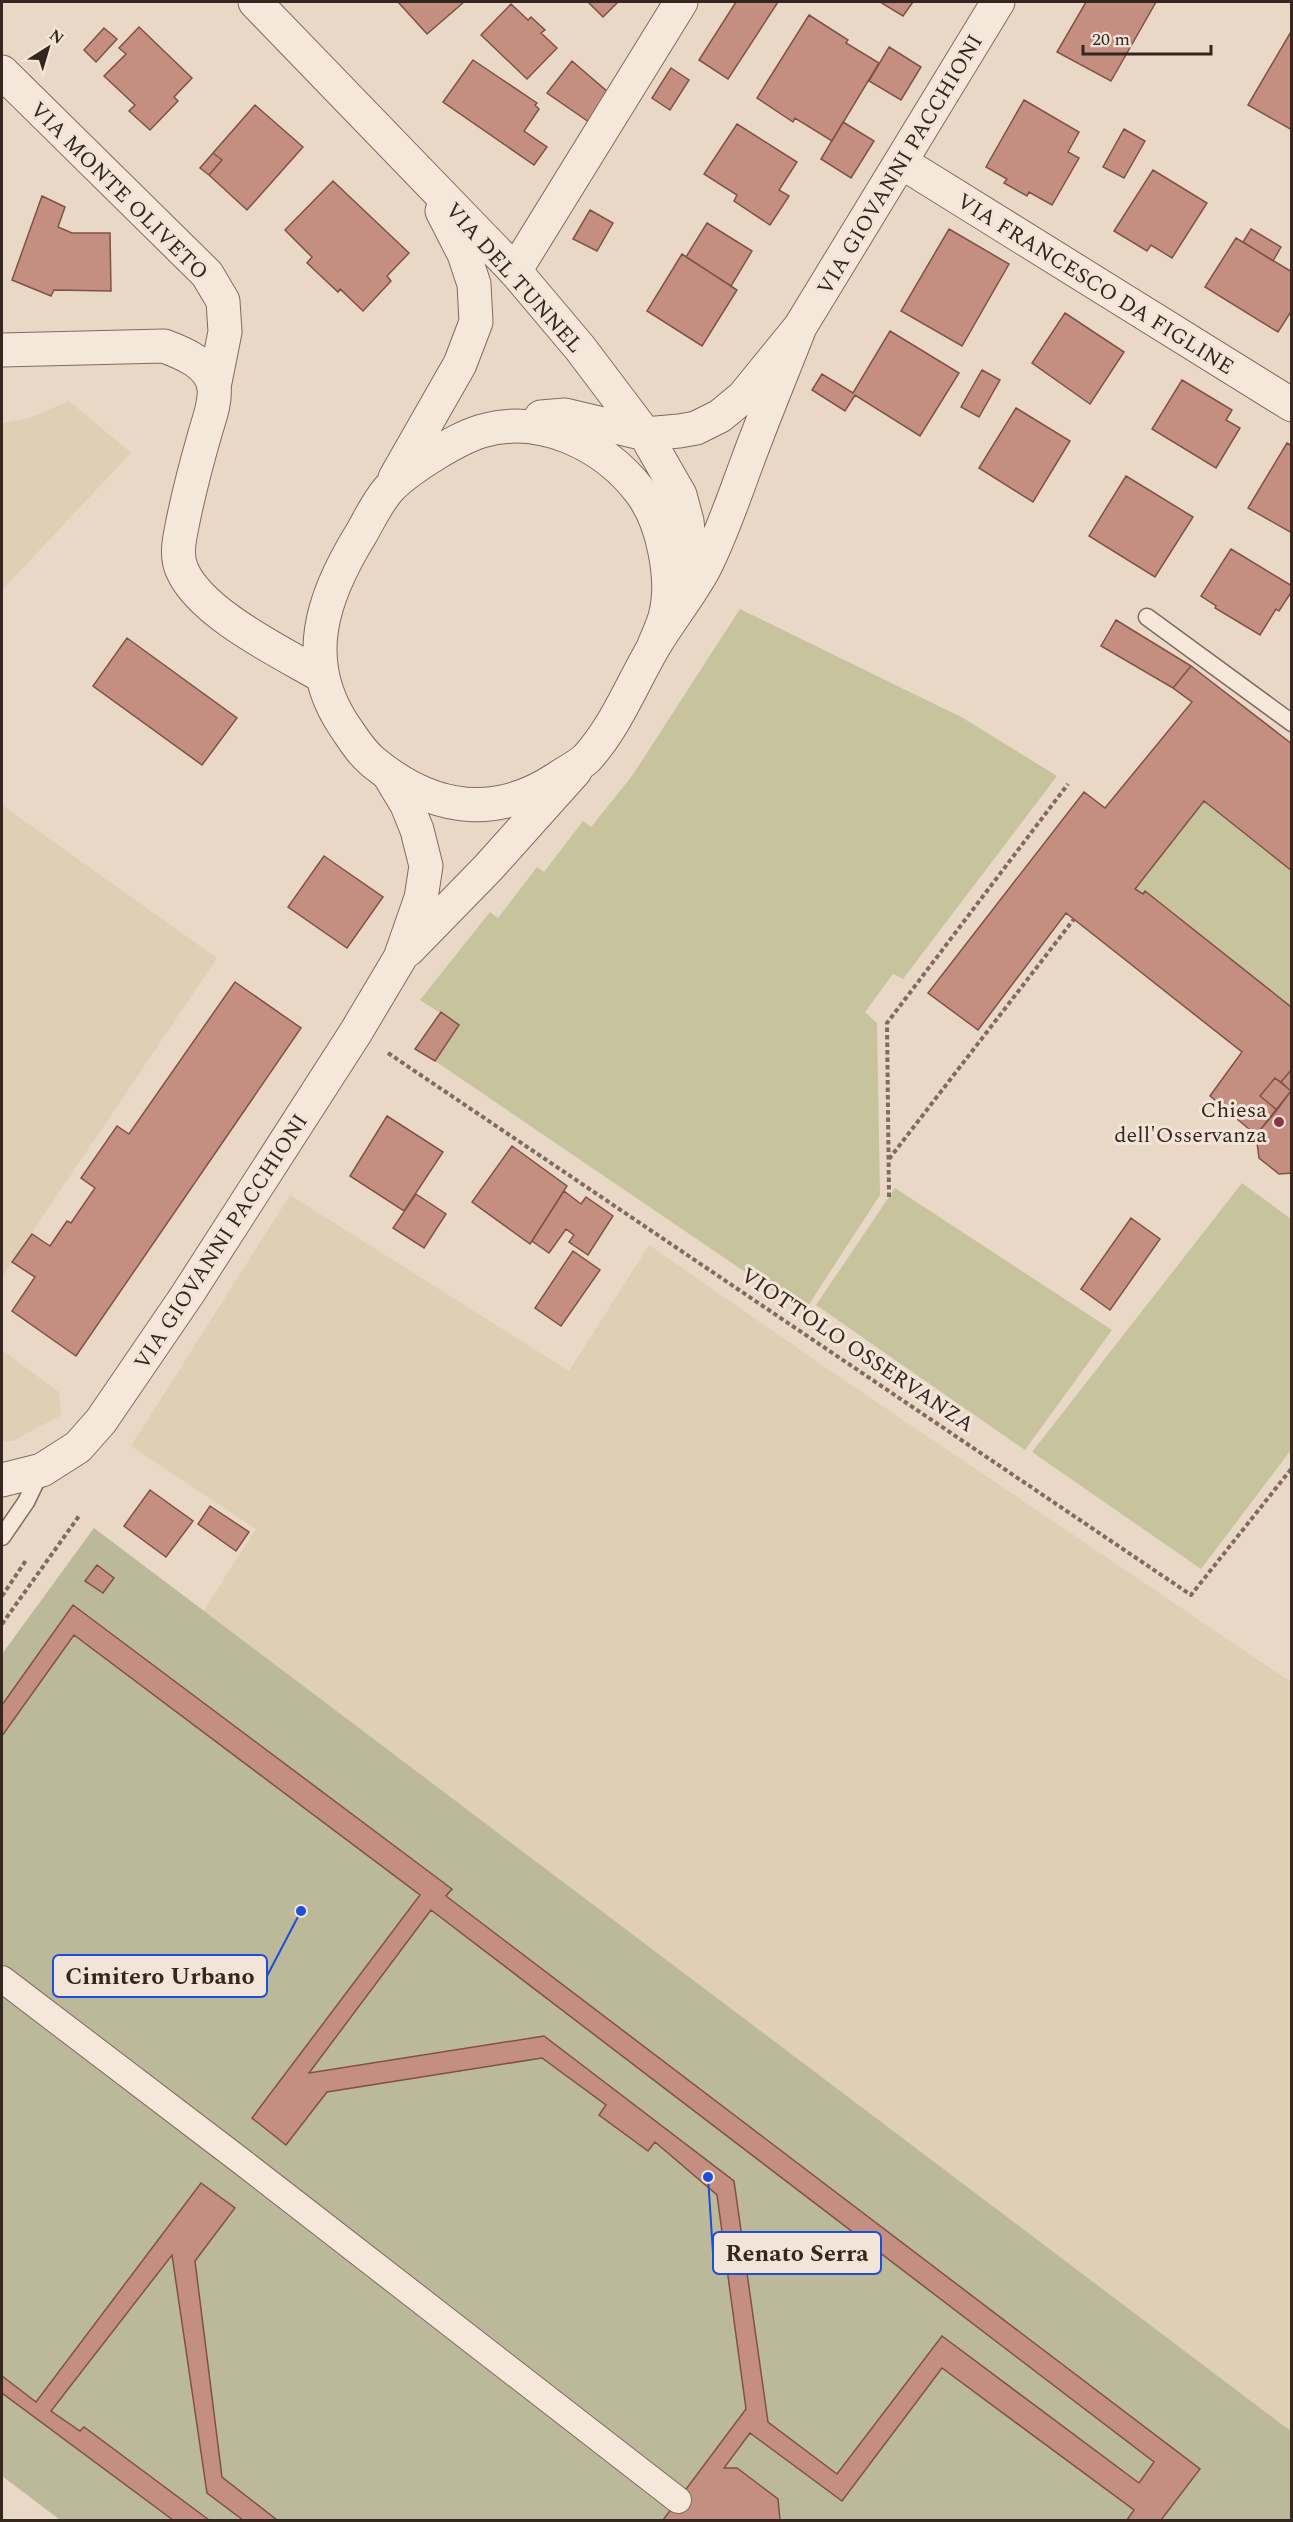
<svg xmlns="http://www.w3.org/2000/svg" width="1293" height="2522" font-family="Spectral,serif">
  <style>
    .farmland { fill: #decfb5 }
    .green { fill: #c7c39c }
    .cemetery { fill: #bcb99a }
    .building { fill: #c48f81; stroke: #805147; stroke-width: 1.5; fill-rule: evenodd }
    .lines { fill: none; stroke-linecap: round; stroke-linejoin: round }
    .service-casing { stroke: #836a5e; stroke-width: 19 }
    .pedestrian-casing { stroke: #836a5e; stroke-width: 28 }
    .minor-casing { stroke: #836a5e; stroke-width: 35 }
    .tertiary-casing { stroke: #836a5e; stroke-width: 35 }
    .path { stroke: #836a5e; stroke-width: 4; stroke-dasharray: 4.5 3; stroke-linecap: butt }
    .service { stroke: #f5e7d9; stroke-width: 16 }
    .pedestrian { stroke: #f5e7d9; stroke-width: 26 }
    .minor { stroke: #f5e7d9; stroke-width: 33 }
    .tertiary { stroke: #f5e7d9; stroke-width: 33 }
    .poi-dot { fill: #8c3547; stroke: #f2e4d6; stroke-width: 2 }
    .labels { text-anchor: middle; stroke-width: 6; stroke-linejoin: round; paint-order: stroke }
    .street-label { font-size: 22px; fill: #352620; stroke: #f2e4d6 }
    .poi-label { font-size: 22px; fill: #352620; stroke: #f2e4d6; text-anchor: end }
    .leader { fill: none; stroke: #1d4ed8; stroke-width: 2 }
    .callout-dot { fill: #1d4ed8; stroke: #f2e4d6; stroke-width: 2 }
    .callout { fill: #f2e4d6; stroke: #1d4ed8; stroke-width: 2 }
    .callout-label { font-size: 24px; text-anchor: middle; font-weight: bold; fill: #352620 }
  </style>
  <rect width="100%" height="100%" fill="#ead8c7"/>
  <path class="farmland" d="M69,401L131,453L2,590V423L29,418Z
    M2,805L217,958L2,1277Z
    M290,1195L569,1371L649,1245L835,1374L1291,1682V2432L203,1611L256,1529L131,1446Z
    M2,1350L59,1392L61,1415L13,1441H2Z"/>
  <path class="green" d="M740,609L963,718L1057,776L903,979L893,974L865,1012L877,1023L880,1195L804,1312L435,1061L459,1025L420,1000L490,912L498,918L537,867L544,872L583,821L591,827L632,776Z
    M1204,801L1291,871L1290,1006L1145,892L1143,894L1135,889Z
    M1242,1183L1291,1219V1450L1201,1569L1032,1452Z
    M895,1188L1112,1330L1025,1450L816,1305Z"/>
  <path class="cemetery" d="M94,1528L1292,2432L1291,2520H60L2,2476V1654Z"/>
  <path class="building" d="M398,2H464L427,34Z
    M588,2H618L603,17Z
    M736,2H778L728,79L699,60Z
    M880,2H913L903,16Z
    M1086,2H1156L1111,81L1057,52Z
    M511,4L528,20L531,17L545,30L541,33L557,48L527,79L481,35Z
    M809,15L848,40L846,43L879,63L832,141L795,118L793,122L757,98Z
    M139,27L192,78L174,97L178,101L150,130L129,111L135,105L104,76L126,54L119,48Z
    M104,28L117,39L96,62L84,50Z
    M1292,30V130L1248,105Z
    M889,47L921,67L901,100L869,81Z
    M473,60L537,103L535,105L539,109L524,131L547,147L534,165L443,102Z
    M572,61L609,93L589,122L547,93Z
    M671,68L689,80L670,110L652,98Z
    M1024,100L1079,132L1068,152L1079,158L1052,205L1029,192L1027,196L1004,183L1007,179L986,167Z
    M255,105L303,147L247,210L209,175L222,160L213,153Z
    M843,122L874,141L851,178L821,159Z
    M737,124L797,162L779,190L789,196L770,225L734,201L737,195L704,174Z
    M1124,129L1145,141L1124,178L1103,167Z
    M213,153L222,160L209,175L200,168Z
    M1153,170L1207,203L1172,258L1151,245L1147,251L1114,231Z
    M333,181L409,253L387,276L391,281L363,311L340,289L338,292L307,263L312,257L285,230Z
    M42,196L65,207L58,227L72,233H110L111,291L54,290L51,296L12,280Z
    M590,210L613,223L597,251L573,239Z
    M707,223L752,251L731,286L686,257Z
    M949,229L1009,264L962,346L901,311Z
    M1251,229L1281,247L1273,261L1243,242Z
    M1236,238L1292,272V310L1278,332L1205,287Z
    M682,254L737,290L702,346L647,311Z
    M1065,313L1124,352L1090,404L1032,363Z
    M890,331L959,373L920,436L855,395L845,411L812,390L822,374L853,393Z
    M982,370L1000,380L979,417L961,407Z
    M1182,380L1232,410L1226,420L1240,428L1216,468L1152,429Z
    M1016,408L1070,441L1033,502L979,468Z
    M1287,443L1292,446V533L1248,508Z
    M1126,476L1193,517L1155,577L1089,536Z
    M1231,549L1292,586V591L1279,611L1276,609L1260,635L1215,608L1216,606L1201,596Z
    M1116,620L1191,666L1173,688L1101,646Z
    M127,638L237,718L202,765L93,686Z
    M1191,666L1292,744V871L1204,801L1135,889L1143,894L1145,891L1290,1006L1292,1005V1069L1281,1082L1275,1078L1260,1096L1277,1110L1256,1135L1210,1096L1242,1052L1066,913L978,1030L928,993L1084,792L1105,808L1192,702L1173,688Z
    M324,856L383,897L347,948L288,907Z
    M235,982L301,1028L76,1356L12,1311L35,1277L12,1262L32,1234L50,1246L67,1221L71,1223L95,1188L81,1178L117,1126L129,1134Z
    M441,1012L459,1025L435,1061L415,1049Z
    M1292,1069V1173L1279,1174L1259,1158L1256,1135L1291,1091L1281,1082Z
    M1275,1078L1291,1091L1277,1110L1260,1096Z
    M387,1116L443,1152L404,1211L350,1176Z
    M512,1146L567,1186L530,1244L472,1202Z
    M564,1191L581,1204L586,1197L613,1216L588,1255L569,1242L574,1235L566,1229L549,1253L532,1241Z
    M416,1194L446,1214L424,1248L393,1228Z
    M1131,1218L1160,1239L1110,1310L1081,1289Z
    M573,1251L600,1270L561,1326L535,1308Z
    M150,1490L193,1521L166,1557L124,1526Z
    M210,1506L249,1532L236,1551L198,1524Z
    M97,1565L114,1578L103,1593L85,1581Z
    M73,1605L452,1889L446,1896L1200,2469L1161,2520H1127L1134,2510L942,2368L842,2501L750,2433L724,2468H737L778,2499L780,2520H663L746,2409L717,2195L655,2142L648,2151L599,2115L606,2105L542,2058L327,2092L286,2145L252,2118L420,1895L74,1635L2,1736V1705ZM431,1910L1154,2462L1139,2483L942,2336L837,2474L768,2422L734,2181L544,2036L309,2073Z
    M201,2183L235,2208L195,2261L222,2477L277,2520H243L207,2493L172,2255L51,2411L80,2431L84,2427L209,2520H173L2,2393V2376L36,2402Z"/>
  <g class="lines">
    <g class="service-casing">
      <path id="service" d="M1147,617L1292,723
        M2,1537L26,1502L41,1471"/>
    </g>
    <g class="pedestrian-casing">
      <path id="pedestrian" d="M2,1979L241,2161L678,2500"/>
    </g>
    <g class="minor-casing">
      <path id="minor" d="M2,72L207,274L223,301L225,332L214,387
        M901,162L1292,405
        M515,271L681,2
        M408,950L488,868L575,771
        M2,1480L42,1470L78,1447L101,1421L187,1295L356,1032L400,958L421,898L426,866L417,830L407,805L389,775"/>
    </g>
    <g class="tertiary-casing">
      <path id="tertiary" d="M255,2L515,271L580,348L645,434L680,495L687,521L690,549L672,584
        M2,350L164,346C183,353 211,364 214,388C216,403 208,422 204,437C196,465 189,492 183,521C180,537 175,554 182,570C201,614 281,652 322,676
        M541,417L565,415L645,434L679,431L696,428L720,416L743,397L800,327L998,2
        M395,478L460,364L476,322L474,284L464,254L442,211
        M654,645C658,636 662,627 665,617C675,580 663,520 639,490C603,444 540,414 482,431C465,436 450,445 435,454C419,464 400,476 388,490C377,503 369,520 361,534C322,597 300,661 345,727C354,740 361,752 373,762C430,809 492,821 556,779C566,772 579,766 587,758C617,725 633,681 656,643C671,618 690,595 704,569C721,536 733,500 746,465C763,419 782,373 800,327"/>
    </g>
    <path class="path" d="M388,1053L1191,1595L1292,1468
      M889,1159L1074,919
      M889,1197L887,1023L1068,784
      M2,1596L27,1559
      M2,1624L79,1516"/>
    <use href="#service" class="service"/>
    <use href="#pedestrian" class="pedestrian"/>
    <use href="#minor" class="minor"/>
    <use href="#tertiary" class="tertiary"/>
  </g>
  <circle class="poi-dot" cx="1279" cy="1122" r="6"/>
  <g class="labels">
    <g class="street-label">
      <text transform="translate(899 164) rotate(-59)" y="8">VIA GIOVANNI PACCHIONI</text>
      <text transform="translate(120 190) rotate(45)" y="8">VIA MONTE OLIVETO</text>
      <text transform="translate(515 277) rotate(48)" y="8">VIA DEL TUNNEL</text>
      <text transform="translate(1096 283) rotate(32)" y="8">VIA FRANCESCO DA FIGLINE</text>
      <text transform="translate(220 1241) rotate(-57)" y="8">VIA GIOVANNI PACCHIONI</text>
      <text transform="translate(858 1349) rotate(34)" y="8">VIOTTOLO OSSERVANZA</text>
    </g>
    <g class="poi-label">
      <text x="1267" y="1117">Chiesa<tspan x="1267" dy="25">dell'Osservanza</tspan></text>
    </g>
  </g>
  <path class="leader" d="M301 1911L267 1976M708 2177L713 2253"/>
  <g class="callout-dot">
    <circle cx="301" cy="1911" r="6"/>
    <circle cx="708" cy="2177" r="6"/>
  </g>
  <g class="callout">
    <rect x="53" y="1955" width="214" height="42" rx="6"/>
    <rect x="713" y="2232" width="168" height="42" rx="6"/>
  </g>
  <g class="callout-label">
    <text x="160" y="1984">Cimitero Urbano</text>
    <text x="797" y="2261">Renato Serra</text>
  </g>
  <rect width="1293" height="2522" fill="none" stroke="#352620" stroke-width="6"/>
  <g transform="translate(48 48) rotate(37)" stroke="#f2e4d6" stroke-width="4.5" paint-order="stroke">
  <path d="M0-4.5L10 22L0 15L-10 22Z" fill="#352620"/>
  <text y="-9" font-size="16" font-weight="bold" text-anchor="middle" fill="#352620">N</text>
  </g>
  <path d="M1083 45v9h128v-9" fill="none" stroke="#352620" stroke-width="3"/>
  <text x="1092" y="45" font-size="18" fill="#352620" stroke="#f2e4d6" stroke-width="4.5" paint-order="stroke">20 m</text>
</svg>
